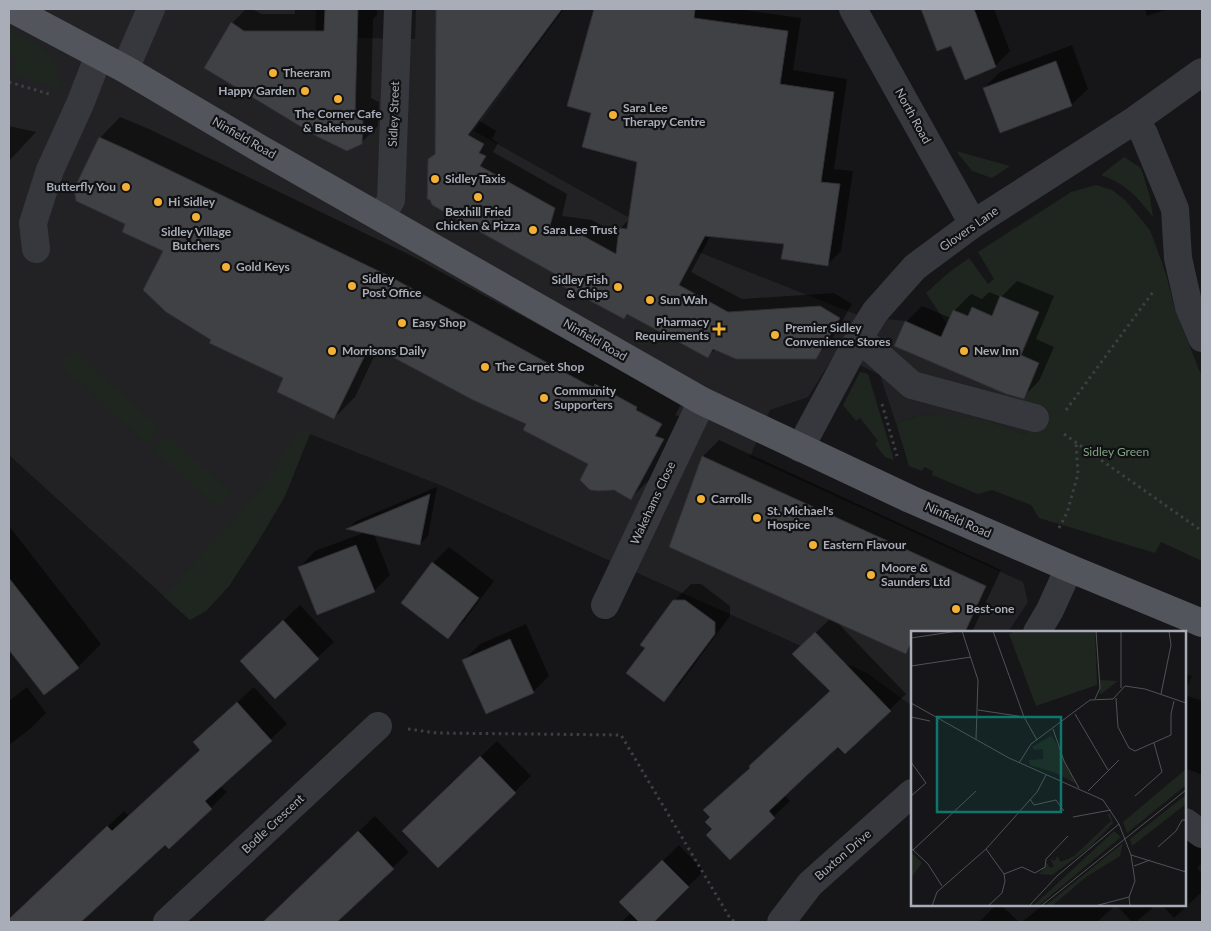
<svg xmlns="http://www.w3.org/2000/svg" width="1211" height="931" font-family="Lato,sans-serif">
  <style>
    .built { fill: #222225 }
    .green { fill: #1e261f }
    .shadow { fill: #0007 }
    .building { fill: #404145; stroke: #303034 }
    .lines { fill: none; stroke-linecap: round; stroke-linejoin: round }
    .path { stroke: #3d3f44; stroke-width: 3; stroke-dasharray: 2.5 4; stroke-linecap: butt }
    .minor { stroke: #37383d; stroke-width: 28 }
    .major { stroke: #53555c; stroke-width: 28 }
    .poi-dot { fill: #f2b134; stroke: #111113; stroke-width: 2 }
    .labels { text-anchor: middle; stroke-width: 4.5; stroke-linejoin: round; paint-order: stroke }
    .poi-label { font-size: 12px; font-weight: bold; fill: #a8adb8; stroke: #111113; text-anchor: start }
    .street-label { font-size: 12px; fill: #a8adb8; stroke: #111113 }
    .park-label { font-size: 12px; fill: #7fa381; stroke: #111113 }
    .inset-road { fill: none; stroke: #505258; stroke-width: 1 }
    .view { fill: #0f766e; fill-opacity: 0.15; stroke: #0f766e; stroke-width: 2.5 }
    .inset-edge { fill: none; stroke: #a8adb8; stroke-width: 2.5 }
  </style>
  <rect width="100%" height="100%" fill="#161618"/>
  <path class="built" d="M9,9H316L315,37L415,39L416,9H529L519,70L474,131L671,241L860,316L905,321L941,337L953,310L968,316L1072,212L1041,408L1025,435L987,420L921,415L896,423L880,375L836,353L808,397L770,410L750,457L1023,582L1028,602L1008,632H912V706L867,673L821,653L801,646L445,487L310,434L285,496L259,540L229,586L206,611L190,620L9,455Z"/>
  <path class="green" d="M9,30L37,44L53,60L63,91L12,74L16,59L9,56Z
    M956,151L1010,166L992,178L972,171Z
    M1124,157L1141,168L1150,197L1153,217C1136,196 1128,185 1101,175Z
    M1096,185L1112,190L1125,200L1150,230L1166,274L1175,310L1202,377V561L1161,542L1155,553L1039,518L1031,505L992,490L978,494L932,475L933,471L924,467L922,471L909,466L896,423L921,415L959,417L987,420L1025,435L1041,409L1023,401L1039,363L1021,355L1039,312L1001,296L992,316L972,308L968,316L954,310L947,324L926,293L947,274L969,258L988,284L994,279L978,252L1071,192Z
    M74,350L161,429L147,444L60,365Z
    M860,372L868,374L894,460L885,457L875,444L878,441L860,418L856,421L843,405Z
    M302,427L310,433L285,496L259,540L229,586L206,611L190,620L164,597L262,487Z
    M167,435L231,493L217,507L153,450Z"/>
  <path class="shadow" d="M246,9H252L262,14H295V9H377V15L373,19L371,98L379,102L378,126L361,143L232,23Z
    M437,9H564L480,121L496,131L492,139L498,143L493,152L567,194L562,216L592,220L619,235L620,229L630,218L638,161L593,112L569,105L596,9H737L801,18L793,70L847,79L834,169L853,171L841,251L828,264L785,243L711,235L691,272L742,299L834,293L852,304L829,344L815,357L716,349L707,357L628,313L624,318L557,274L429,159L437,151Z
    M923,9H994L1010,51L995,66L952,45L938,50Z
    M1145,9H1168L1147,16Z
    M1072,45L1088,89L1071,105L984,88L1000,72Z
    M120,117L149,129L410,255L682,403L675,415L684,418L652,477L631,498L589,464L528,424L378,348L355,397L334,418L285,378L212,340L164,250L127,224L100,138Z
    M9,126L36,132L9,161Z
    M1017,281L1054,296L1036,339L1054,347L1039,381L1023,397L906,322L922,306L951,318L955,310L971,294L982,299L989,292L1001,297Z
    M719,440L1001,570L972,632H912V646L906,653L836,621L906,694L845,752L838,745L784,795L790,801L730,858L714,829L712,817L705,810L831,690L810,638L830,619L670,546L703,456Z
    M437,487L428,536L420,544L374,534L390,575L374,591L299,568L315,551L366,532L349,528L356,521Z
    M9,526L101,644L78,667L44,694L9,648Z
    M449,547L494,581L464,621L448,637L403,603L433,563Z
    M691,584H701L730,606V616L680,684L664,700L674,601Z
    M300,605L334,642L275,697L258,645Z
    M526,624L549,676L533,692L464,660L480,644Z
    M1185,673L1192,676L1185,691Z
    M27,687L46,713L30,729L9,745V701Z
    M254,687L287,724L220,786L227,792L211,808L165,843L80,922H9L16,913L124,811L129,816L201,749L211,726Z
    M1185,695L1202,701V775L1185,768Z
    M497,741L531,776L438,866L420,815Z
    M375,816L409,852L336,922H263Z
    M1185,828L1202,848V863L1197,868L1202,873V892L1174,918L1162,905H1185Z
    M679,845L704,871L652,922H621L631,913L621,902Z
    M996,905H1001L1019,922H979Z
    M1043,905H1116L1097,922H1022Z
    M1116,905H1156L1136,922H1132Z"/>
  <path class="building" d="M325,9H358L355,115L363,119L362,144L347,151L318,137L204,68L231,22L244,31H324Z
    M436,9H562L468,135L484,144L479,153L486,156L480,166L555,208L549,229L578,233L616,254L619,228L627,229L637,162L582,147L591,113L567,106L594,9H695L694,18L788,31L780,84L834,92L821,182L840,184L828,266L781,259L784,244L705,236L679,285L728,312L820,306L840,318L816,359H736L713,349L708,358L627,314L624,319L553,281L555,274L432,205L430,200L427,199L428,159L435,154Z
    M921,9H974L996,67L965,80L951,46L937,51Z
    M1056,61L1072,106L1000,133L983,88Z
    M99,137L128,150L389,276L586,384L594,387L595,384L637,407L636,410L662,424L655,436L664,439L631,500L614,490L598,491L590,490L580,480L588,464L523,430L526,424L473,400L370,345L334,419L277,392L283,378L209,343L211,340L166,312L143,290L163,251L122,232L125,224L76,201L74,189Z
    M1000,296L1039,312L1021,355L1039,363L1024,399L1006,394L894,346L905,321L941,337L953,310L968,316L972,307L992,316Z
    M702,456L986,586L965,632H912V640L906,654L669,547Z
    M430,494L420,545L346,529L387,512Z
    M356,545L375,592L317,615L298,567Z
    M432,562L479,598L448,639L401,603Z
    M9,578L79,668L44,695L9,650Z
    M673,600H685L715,622V634L664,702L626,673L645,648L640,645Z
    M283,620L319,659L275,699L240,661Z
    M815,632L891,711L845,754L838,747L805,777L769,811L775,818L730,860L706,835L712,829L705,822L710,817L703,810L750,768L749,766L830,691L792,654Z
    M510,639L534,693L486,714L462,660Z
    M237,702L272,741L205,801L212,809L169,849L165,845L81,922H9V919L107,826L112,831L200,750L193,742Z
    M480,756L516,793L438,868L402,831Z
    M358,831L394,869L337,922H263Z
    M662,860L689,887L654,922H639L619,902Z"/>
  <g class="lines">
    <path class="path" d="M9,82L49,94
      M882,404L897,456
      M1066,410L1153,292
      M1064,434L1202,531
      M1059,528L1067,513L1078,474L1076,443
      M408,729L437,733L621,735L730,918L735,922"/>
    <path class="minor" d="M853,9L973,224
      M125,69L151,9
      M1135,120L1144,134L1175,209L1178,258L1189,307L1202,338
      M381,217L391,200L398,9
      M36,249L33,223L50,170L80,104L99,55
      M859,338L912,385L1035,418
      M800,448L859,338L875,312L915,267L973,224L1135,120L1202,72
      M605,605L702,401
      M1037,632L1050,610L1069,568
      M1185,822L1202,834
      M167,922L378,726
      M781,922L810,884L912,793"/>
    <path class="major" d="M12,9L125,69L257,147L702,401L910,499L1069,568L1202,623"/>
  </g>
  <g class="poi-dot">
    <circle cx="273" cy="73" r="5"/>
    <circle cx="305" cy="91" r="5"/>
    <circle cx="338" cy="99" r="5"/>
    <circle cx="613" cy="115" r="5"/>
    <circle cx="435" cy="179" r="5"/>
    <circle cx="126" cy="187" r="5"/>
    <circle cx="478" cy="197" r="5"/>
    <circle cx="158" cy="202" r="5"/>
    <circle cx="196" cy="217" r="5"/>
    <circle cx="533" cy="230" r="5"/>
    <circle cx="226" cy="267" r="5"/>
    <circle cx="352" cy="286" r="5"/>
    <circle cx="618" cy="287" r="5"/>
    <circle cx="650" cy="300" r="5"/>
    <circle cx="402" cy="323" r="5"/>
    <path d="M716.5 321.5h5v5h5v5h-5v5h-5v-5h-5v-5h5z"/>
    <circle cx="775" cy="335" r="5"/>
    <circle cx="332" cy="351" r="5"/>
    <circle cx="964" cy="351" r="5"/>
    <circle cx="485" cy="367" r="5"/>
    <circle cx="544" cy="398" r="5"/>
    <circle cx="701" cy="499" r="5"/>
    <circle cx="757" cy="518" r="5"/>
    <circle cx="813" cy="545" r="5"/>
    <circle cx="871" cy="575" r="5"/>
    <circle cx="956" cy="609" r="5"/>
  </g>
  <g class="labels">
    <g class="poi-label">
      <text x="283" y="77">Theeram</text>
      <text x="295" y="95" text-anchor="end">Happy Garden</text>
      <text x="623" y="112">Sara Lee<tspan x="623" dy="14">Therapy Centre</tspan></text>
      <text x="338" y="118" text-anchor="middle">The Corner Cafe<tspan x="338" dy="14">&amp; Bakehouse</tspan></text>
      <text x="445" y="183">Sidley Taxis</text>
      <text x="116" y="191" text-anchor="end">Butterfly You</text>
      <text x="168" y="206">Hi Sidley</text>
      <text x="478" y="216" text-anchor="middle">Bexhill Fried<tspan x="478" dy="14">Chicken &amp; Pizza</tspan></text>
      <text x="543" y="234">Sara Lee Trust</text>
      <text x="196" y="236" text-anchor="middle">Sidley Village<tspan x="196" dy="14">Butchers</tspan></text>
      <text x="236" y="271">Gold Keys</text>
      <text x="362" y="283">Sidley<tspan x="362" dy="14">Post Office</tspan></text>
      <text x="608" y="284" text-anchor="end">Sidley Fish<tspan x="608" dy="14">&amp; Chips</tspan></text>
      <text x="660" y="304">Sun Wah</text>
      <text x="709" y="326" text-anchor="end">Pharmacy<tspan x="709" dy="14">Requirements</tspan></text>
      <text x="412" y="327">Easy Shop</text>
      <text x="785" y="332">Premier Sidley<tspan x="785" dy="14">Convenience Stores</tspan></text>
      <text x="342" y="355">Morrisons Daily</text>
      <text x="974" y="355">New Inn</text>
      <text x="495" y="371">The Carpet Shop</text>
      <text x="554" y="395">Community<tspan x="554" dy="14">Supporters</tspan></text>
      <text x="711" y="503">Carrolls</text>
      <text x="767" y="515">St. Michael's<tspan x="767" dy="14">Hospice</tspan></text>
      <text x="823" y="549">Eastern Flavour</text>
      <text x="881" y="572">Moore &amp;<tspan x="881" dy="14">Saunders Ltd</tspan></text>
      <text x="966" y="613">Best-one</text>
    </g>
    <g class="street-label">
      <text transform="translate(394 114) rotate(-88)" y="4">Sidley Street</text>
      <text transform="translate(913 116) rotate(61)" y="4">North Road</text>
      <text transform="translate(244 138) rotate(30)" y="4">Ninfield Road</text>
      <text transform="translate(969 229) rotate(-35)" y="4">Glovers Lane</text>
      <text transform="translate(595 340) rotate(30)" y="4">Ninfield Road</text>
      <text transform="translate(653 503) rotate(-65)" y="4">Wakehams Close</text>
      <text transform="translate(958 520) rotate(24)" y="4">Ninfield Road</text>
      <text transform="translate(273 824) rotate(-43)" y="4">Bodle Crescent</text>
      <text transform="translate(843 855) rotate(-41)" y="4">Buxton Drive</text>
    </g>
    <g class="park-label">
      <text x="1116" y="456">Sidley Green</text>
    </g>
  </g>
  <g transform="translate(911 631)">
    <rect width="275" height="275" fill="#161618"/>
    <path d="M104,0H184L186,54L125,75L98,3ZM189,49L207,50L189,64ZM140,105L144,110L165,153L145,142L119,134L118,129L132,128V118L123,119L121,116ZM275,138V154L216,202L212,191ZM275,164V173L221,215L219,208ZM196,183H199L202,192L178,217L141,244L128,243L136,232L139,237L143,235L139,228L144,230L146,225L150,231L163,225L200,190ZM203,200L210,206L127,275H122ZM212,212L209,225L175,246L141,275H134ZM0,221L11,232L0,247Z" fill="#1e261f"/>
    <path class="inset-road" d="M51,0L67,49L65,108M82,0L113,86L126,109M0,7L47,0M0,35L60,26M210,57V0M250,63L260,14L258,0M205,67L207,96L218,117L224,120L260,104V83L263,70M184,68L189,57L185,0M0,72L98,127L192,169L208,193L220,224L224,250L218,266L219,275M67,79L113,86M164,83L197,139M0,86L19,90M142,98L153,130L168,157M0,131L15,152L0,165M108,132L120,113L179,69L202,68L214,55L234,58L275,72M177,160L208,129M224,165L251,141L243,112M119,168L123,174L145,169L153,180M162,186L200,179M247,216L265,200L271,189H275M1,218L17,233L31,255M75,218L93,243L94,250L91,262L77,275M2,219L65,160M220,224L275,241M223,235L239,229M93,243L111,236L124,242L134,236L135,228L157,205M21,275L26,261L75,218L126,161L135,144M118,275L146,245L208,193M130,275L275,159M184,275L218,266"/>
    <path class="view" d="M26,86H150V181H26Z"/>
    <rect width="275" height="275" class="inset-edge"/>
  </g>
  <rect width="1211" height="931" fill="none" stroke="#a8adb8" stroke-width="20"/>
</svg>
